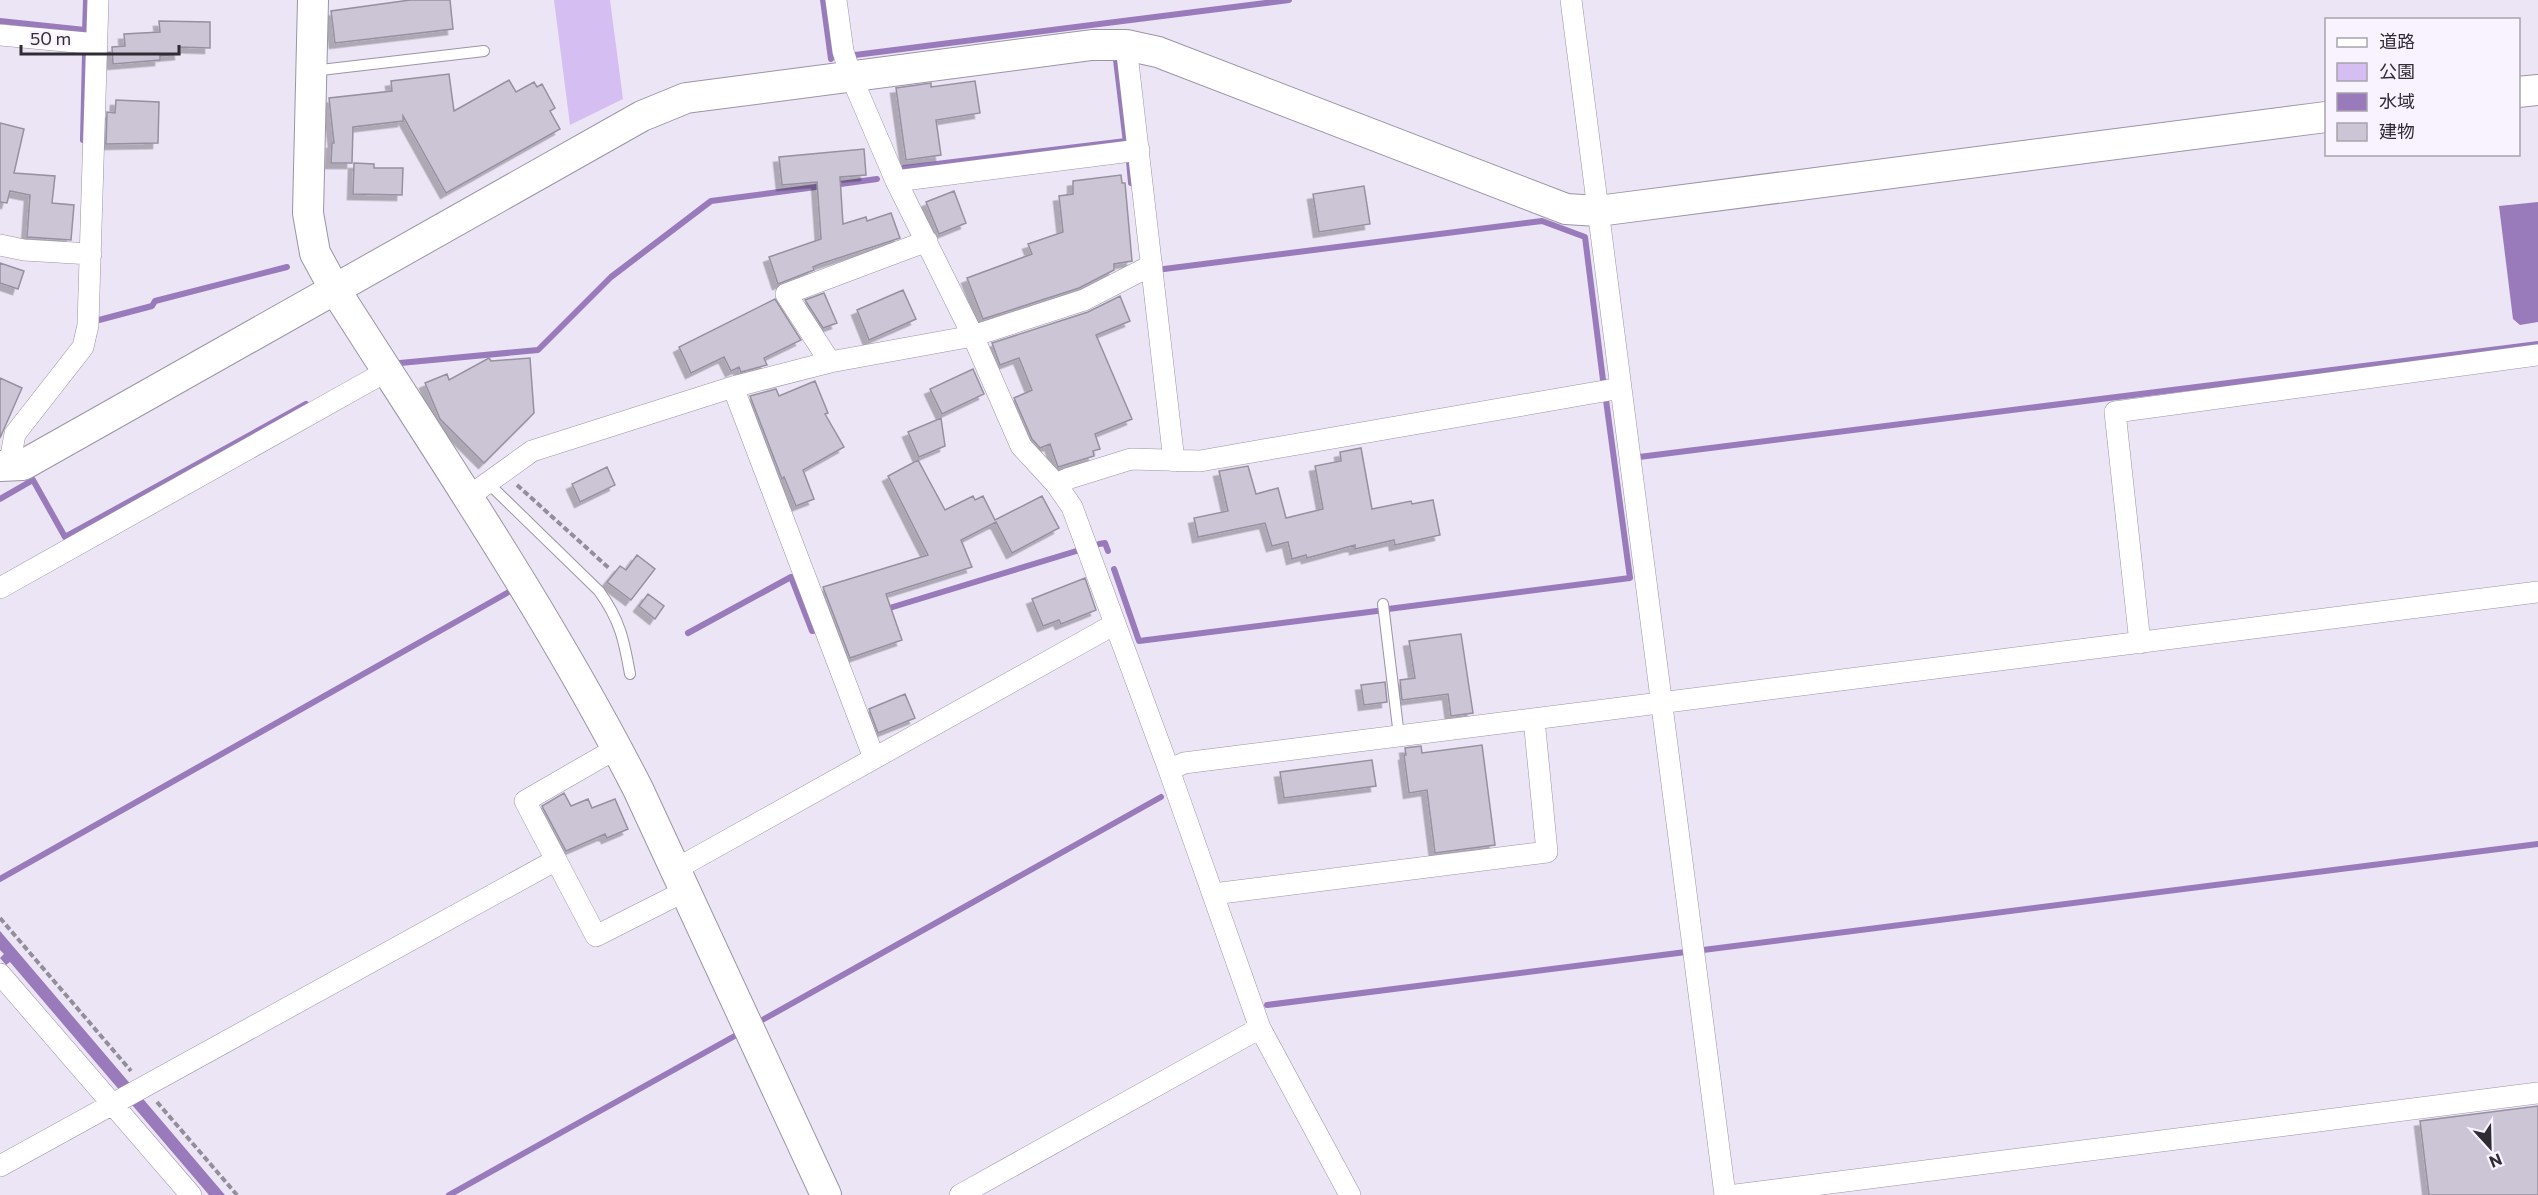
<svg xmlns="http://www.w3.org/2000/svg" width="2538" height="1195" font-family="Commissioner,'Noto Sans JP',sans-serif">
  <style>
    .green { fill: #d5bef1 }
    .water { fill: #997bbb }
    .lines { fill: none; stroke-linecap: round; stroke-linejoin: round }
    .stream { stroke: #997bbb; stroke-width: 6 }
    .building { fill: #ccc5d6; stroke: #9790a0; stroke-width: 1.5; filter: url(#shadow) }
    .lane-casing { stroke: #9b94a4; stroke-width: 12 }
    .street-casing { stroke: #9b94a4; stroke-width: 22 }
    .secondary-casing { stroke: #9b94a4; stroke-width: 32 }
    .path { stroke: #938e9a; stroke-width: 4; stroke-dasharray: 6 3; stroke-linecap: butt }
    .lane { stroke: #fff; stroke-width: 10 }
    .street { stroke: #fff; stroke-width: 21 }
    .secondary { stroke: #fff; stroke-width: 30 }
  </style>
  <defs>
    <filter id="shadow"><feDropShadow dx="-5.5" dy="5.5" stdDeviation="0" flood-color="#0004"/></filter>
  </defs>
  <rect width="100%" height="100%" fill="#ece5f6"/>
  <path class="green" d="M554,0H610L623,99L570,125Z"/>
  <path class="water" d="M2538,202V322L2520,325L2513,319L2499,206Z
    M0,931L225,1195H209L10,962L6,965L0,958L4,954L0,950Z"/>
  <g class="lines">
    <path class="stream" d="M823,0L831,59
      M0,21L85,30
      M85,31L86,0
      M855,55L1289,0
      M1116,60L1126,143
      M83,140L85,53
      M1129,161L1131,183
      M904,168L1126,141
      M833,185L877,179
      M1164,269L1542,221L1585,237L1603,380
      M99,320L152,306L155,301L287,267
      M400,363L538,350L611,277L711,201L823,186
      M1639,457L2538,344
      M0,499L33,480L65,537L306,404
      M1099,544L1105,543L1108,551
      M1114,569L1139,641L1377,611
      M1388,609L1630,578L1606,400
      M883,610L1083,549
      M688,633L791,577L812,631L819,630
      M0,879L507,593
      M1703,950L2538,844
      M1267,1005L1686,952
      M764,1019L1161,797
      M449,1195L740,1033"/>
  </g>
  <path class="building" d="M410,0H450L453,29L335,43L331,11Z
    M159,21L210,22V48L179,47L180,54L160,56V60L113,64L112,47L125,46L124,34L160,32Z
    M449,74L454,111L509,80L516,92L534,82L537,87L542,84L555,108L550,111L560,129L446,193L403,116V121L353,127L352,163H331L332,143H334L329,98L392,91L391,81Z
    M975,81L980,113L936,120L941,155L906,160L896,88L931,83V87Z
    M116,100L159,102L158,143L106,144L107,112L115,113Z
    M0,123L24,129L14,173L55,176L52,203L74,205L71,240L27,237L30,195L10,191L7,203L0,202Z
    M864,149L866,175L840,177L843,224L866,217L867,221L891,213L900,238L820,264L813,267L814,270L778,284L769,257L821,239L817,182L782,185L779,157Z
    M354,163L374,164V168H403L402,195L353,194Z
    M1121,175L1122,183H1125L1132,261L1114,264V270L1079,288L983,319L967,278L1032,254L1028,244L1063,232L1059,196L1073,194V181Z
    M1364,186L1370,224L1319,232L1313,194Z
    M954,191L966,223L939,234L926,202Z
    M0,263L24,271L18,289L0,283Z
    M903,290L916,319L869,340L857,310Z
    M824,293L837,323L823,328L805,300Z
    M1120,296L1130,321L1096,335L1132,419L1095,434L1100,449L1093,451L1094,456L1058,467L1050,444L1040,448L1032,439L1014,398L1032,390L1019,358L1000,365L992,343L1088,312Z
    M775,299L801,340L764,358L767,365L741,372L739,367L731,371L724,357L691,373L679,347Z
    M489,358L491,361L530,358L534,413L484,463L440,419L425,383L447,374L449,380Z
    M973,369L984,394L942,414L930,389Z
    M0,378L22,388L0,438Z
    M815,381L828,413L825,414L844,447L803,470L814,499L796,506L784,477L782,479L750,396L776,389L779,396Z
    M941,418L945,446L919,457L908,432Z
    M1361,448L1372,509L1411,501L1412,504L1433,500L1440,535L1395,545L1394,540L1355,549V545L1307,558L1306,555L1292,559L1288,542L1272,546L1265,523L1198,537L1194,518L1228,511L1219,471L1248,466L1256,494L1278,488L1286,518L1323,509L1315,466L1341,461L1340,452Z
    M918,460L945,510L973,496L975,500L983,496L995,520L1042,496L1059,528L1012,553L996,522L961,540L972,567L886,594L902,640L850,658L823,587L928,555L888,476Z
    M607,467L615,485L580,502L572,484Z
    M637,555L655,569L631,600L607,582L620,566L626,570Z
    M1085,578L1096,610L1061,624L1059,620L1043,626L1032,599Z
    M648,594L664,606L655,619L639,606Z
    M1461,634L1473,713L1451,716L1448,694L1402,700L1400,680L1415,678L1409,641Z
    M1385,682L1387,702L1364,705L1361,685Z
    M905,694L915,718L878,733L869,709Z
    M1482,745L1495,845L1435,853L1427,790L1409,793L1404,755H1406L1405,748L1421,746L1422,753Z
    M1372,760L1376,786L1284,798L1280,772Z
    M564,793L571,806L588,799L592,808L615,799L628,829L607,838L605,834L566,851L542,806Z
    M2538,1106V1195H2429L2420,1121Z"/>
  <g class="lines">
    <g class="lane-casing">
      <path id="lane" d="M312,71L484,51
        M488,483L599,591C620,620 624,640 630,674
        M1383,604L1399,736"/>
    </g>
    <g class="street-casing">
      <path id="street" d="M836,0L843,51L851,76L896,181L973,336L1021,446L1056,484L1072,507L1169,770L1260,1028L1350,1195
        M1571,0L1725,1195
        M0,35L97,44
        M1126,45L1174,461
        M896,181L1139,150
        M0,245L24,250L91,254
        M830,362L786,294L927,241
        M733,387L874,758
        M9,466L15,434L83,347L88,325L98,0
        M1056,484L1070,478L1131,459L1200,461L1621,388
        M468,497L532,451L733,387L830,362L973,336L1084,300L1152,265
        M0,588L387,371
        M2140,643L2115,412L2538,355
        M1169,770L1184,763L2538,592
        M556,860L596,936L685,891
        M676,869L1115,624
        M1213,894L1547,852L1534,719
        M0,974L191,1195
        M0,1166L556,860L525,801L617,748
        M960,1195L1260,1028
        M1736,1195L2538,1093"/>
    </g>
    <g class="secondary-casing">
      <path id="secondary" d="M313,0L308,213L315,253L334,288C439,453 549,615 638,789L826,1195
        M2518,92L2538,90
        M0,466L23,465L642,116L686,98L1092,45H1126L1158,52L1566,209L1598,211L2326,117"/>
    </g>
    <path class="path" d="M517,485L610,569
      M0,918L131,1071
      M157,1102L237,1195"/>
    <use href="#lane" class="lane"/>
    <use href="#street" class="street"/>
    <use href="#secondary" class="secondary"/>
  </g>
  <rect x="2325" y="18" width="195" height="138" fill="#f8f3fe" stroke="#a8a3ad" stroke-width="1.5"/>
  <rect x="2337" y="38" width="30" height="9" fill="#ffffff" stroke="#a8a3ad" stroke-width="1.5"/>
  <text x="2379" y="48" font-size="18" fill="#2f2c33">道路</text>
  <rect x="2337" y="63" width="30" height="18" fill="#d5bef1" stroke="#a8a3ad" stroke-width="1.5"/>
  <text x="2379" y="78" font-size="18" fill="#2f2c33">公園</text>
  <rect x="2337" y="93" width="30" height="18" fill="#997bbb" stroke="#a8a3ad" stroke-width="1.5"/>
  <text x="2379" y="108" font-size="18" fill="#2f2c33">水域</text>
  <rect x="2337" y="123" width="30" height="18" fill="#ccc5d6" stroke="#a8a3ad" stroke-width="1.5"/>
  <text x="2379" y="138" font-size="18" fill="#2f2c33">建物</text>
  <g transform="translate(2490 1147) rotate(158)" stroke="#f8f3fe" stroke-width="4.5" paint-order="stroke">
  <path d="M0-4.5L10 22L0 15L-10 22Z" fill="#2f2c33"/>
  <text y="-9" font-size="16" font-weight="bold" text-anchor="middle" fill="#2f2c33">N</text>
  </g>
  <path d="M21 45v9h158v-9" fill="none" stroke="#2f2c33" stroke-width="3"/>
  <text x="30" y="45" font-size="18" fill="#2f2c33" stroke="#f8f3fe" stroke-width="4.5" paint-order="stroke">50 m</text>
</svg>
